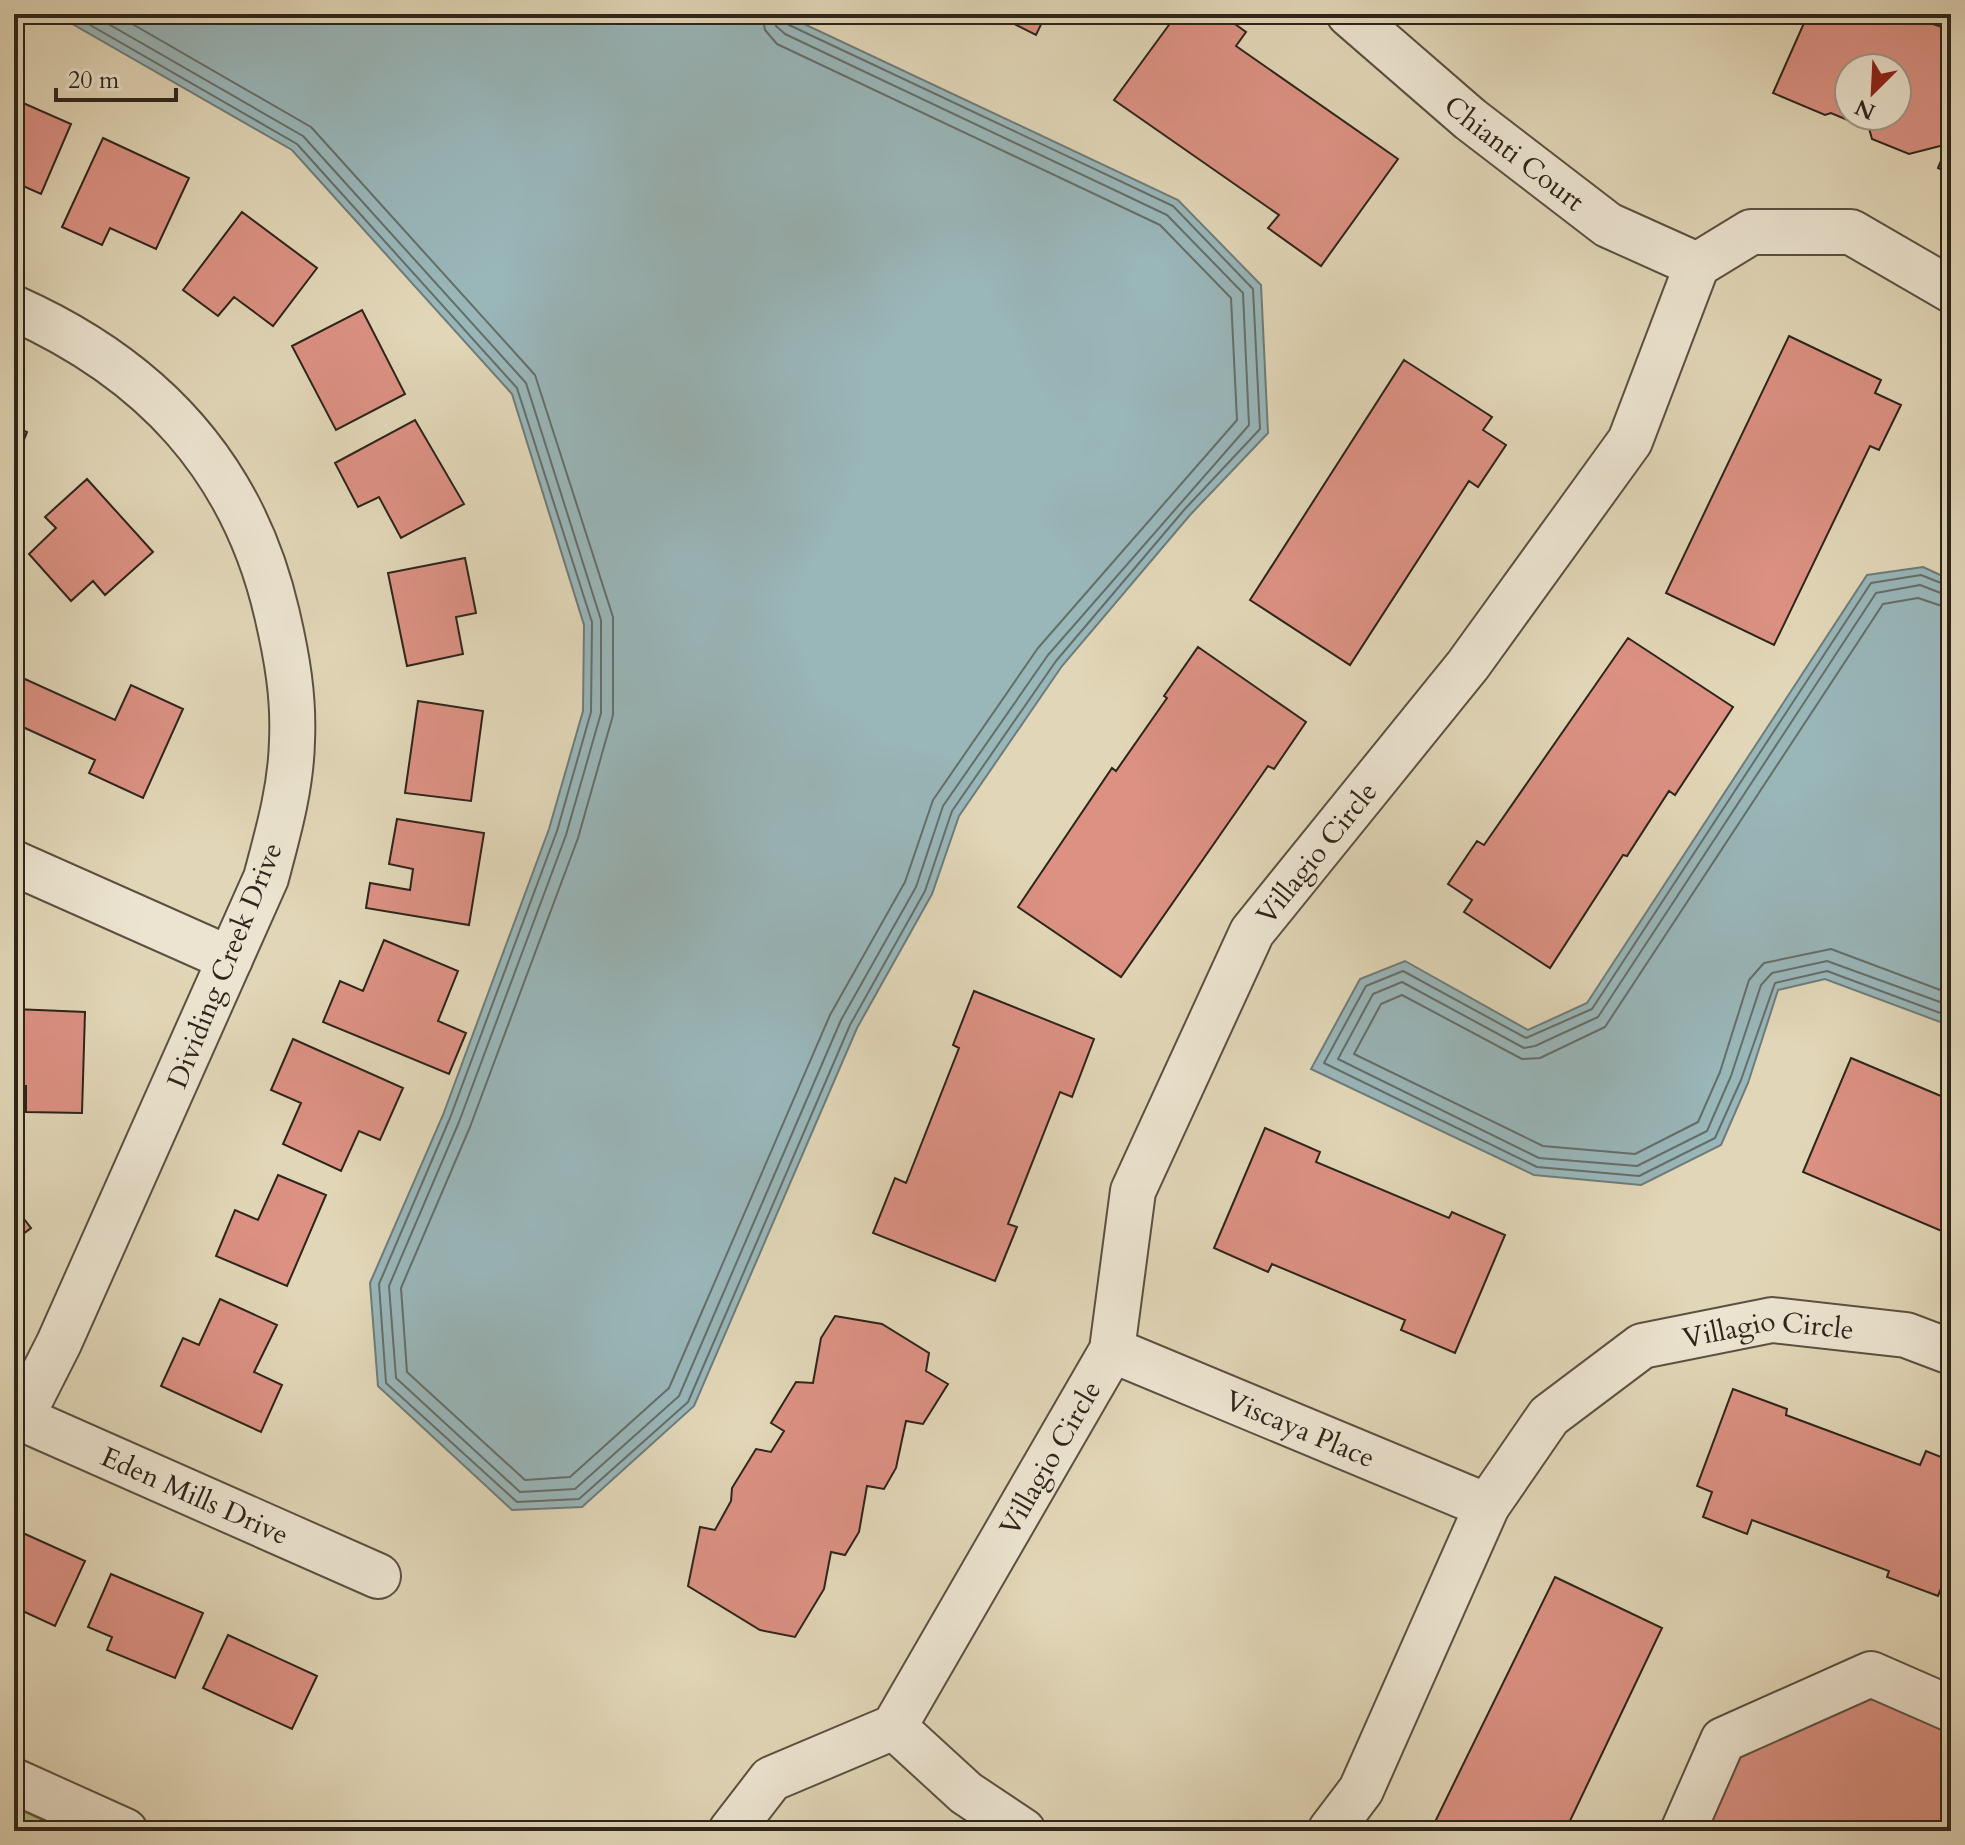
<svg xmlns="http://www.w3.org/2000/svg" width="1965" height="1845" font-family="Cardo,serif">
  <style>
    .green { fill: #b7bd8c; stroke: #727154; stroke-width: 2 }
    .water { fill: #99b6b9; stroke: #6e7c7a; stroke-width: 2 }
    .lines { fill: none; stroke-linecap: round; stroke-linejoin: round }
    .shore { stroke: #646e6a; stroke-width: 2 }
    .building { fill: #dc9183; stroke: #2e251b; stroke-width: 2; fill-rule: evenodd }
    .minor-casing { stroke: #5b5142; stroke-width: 48 }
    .minor { stroke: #ece4d0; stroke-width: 44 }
    .labels { text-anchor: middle; stroke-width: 7; stroke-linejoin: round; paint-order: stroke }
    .street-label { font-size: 28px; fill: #2e251b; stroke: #ece4d0 }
  </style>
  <rect width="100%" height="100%" fill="#e1d6b7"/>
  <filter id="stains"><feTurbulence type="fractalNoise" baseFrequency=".0025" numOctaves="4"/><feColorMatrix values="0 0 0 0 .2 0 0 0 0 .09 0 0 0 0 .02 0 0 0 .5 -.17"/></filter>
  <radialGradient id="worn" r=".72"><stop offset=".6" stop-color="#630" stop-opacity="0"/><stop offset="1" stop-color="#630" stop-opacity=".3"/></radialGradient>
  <path class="green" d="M14,1807L68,1831H14Z"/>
  <path class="water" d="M55,14H783L1178,200L1261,285L1268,433L1190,515L1062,666L959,816L932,894L857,1028L694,1406L582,1507L512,1510L378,1386L370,1283L443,1115L549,829L583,711L584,625L512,394L292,150Z
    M1923,567L1951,580V1026L1825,979L1778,990L1748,1083L1721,1145L1641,1185L1534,1175L1311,1069L1360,979L1405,961L1528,1030L1587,1003L1867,575Z"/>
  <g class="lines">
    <path class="shore" d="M71,14L297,144L517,388L592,622L591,712L557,831L450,1118L379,1284L386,1383L517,1502L579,1499L688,1402L850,1025L925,891L952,811L1056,661L1184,510L1260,429L1253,289L1173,206L789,25L784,14
      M91,14L303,136L526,383L601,620V713L566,835L459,1122L389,1286L396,1378L520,1492L575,1489L679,1396L841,1020L916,887L943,806L1048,655L1249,425L1243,293L1167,215L785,34L776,26L774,14
      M115,14L311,127L535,375L613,617V715L578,838L470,1127L401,1288L407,1372L525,1480L570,1477L669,1388L830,1015L905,882L933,800L1038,648L1237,420L1231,298L1160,225L777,44L765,30L762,14
      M1951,587L1921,575L1871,583L1592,1009L1526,1038L1403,971L1366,986L1324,1063L1537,1167L1639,1176L1715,1138L1741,1080L1775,983L1827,971L1951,1017
      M1951,597L1920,585L1876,593L1598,1017L1535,1046L1524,1048L1402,982L1373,994L1338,1059L1539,1158L1637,1166L1707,1131L1731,1076L1761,985L1772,973L1827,961L1951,1006
      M1951,609L1918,598L1883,604L1605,1027L1540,1058L1522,1059L1402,995L1381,1004L1354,1054L1543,1146L1635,1154L1698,1122L1720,1072L1749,980L1764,963L1831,949L1951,994"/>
  </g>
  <path class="building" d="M995,14H1046L1036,35Z
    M1177,14H1221L1246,32L1236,46L1398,159L1321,266L1268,228L1279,215L1114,100Z
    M1808,14H1903L1951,30V174L1938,168L1948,144L1909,154L1872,139L1867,121L1857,124L1831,113L1825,115L1773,93ZM1849,68H1897V116H1849Z
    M14,99L71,124L41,194L14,182Z
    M103,138L189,178L156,249L110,228L102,245L62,227Z
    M242,212L317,268L273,326L234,297L218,316L183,290Z
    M362,310L405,394L336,430L292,346Z
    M1789,336L1881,380L1875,393L1901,405L1879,450L1870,446L1774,645L1666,593Z
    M1404,360L1492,417L1483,430L1506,445L1478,487L1469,481L1350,665L1250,600Z
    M415,420L464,504L401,538L379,497L358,507L335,463Z
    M14,427L27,432L14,465Z
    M87,479L153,552L105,595L93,581L71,601L29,554L56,528L45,517Z
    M465,558L476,613L456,617L463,654L407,666L388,573Z
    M1628,638L1733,707L1675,795L1669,791L1627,856L1623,855L1550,968L1464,912L1472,900L1448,884L1477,841L1484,845Z
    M1198,647L1306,722L1274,769L1268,766L1121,977L1018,907L1112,768L1116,771L1167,698L1164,696Z
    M16,675L115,720L131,685L183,709L143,798L89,773L95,760L14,723Z
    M418,701L483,711L471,801L405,793Z
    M397,819L484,833L469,925L366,908L370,883L410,890L413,869L389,864Z
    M384,940L458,971L438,1021L466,1033L449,1074L323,1022L340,981L363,991Z
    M974,991L1094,1039L1072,1097L1060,1092L1008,1224L1017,1227L995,1281L873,1233L895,1178L906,1183L959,1048L953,1045Z
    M14,1009L85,1012L82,1113L26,1112V1086H14Z
    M293,1039L403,1088L380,1140L359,1131L341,1171L283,1144L301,1103L271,1090Z
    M1851,1058L1948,1099L1951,1235L1803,1172Z
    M1265,1128L1320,1152L1316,1162L1449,1218L1452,1212L1505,1235L1455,1353L1401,1330L1405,1320L1272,1264L1268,1272L1214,1248Z
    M278,1175L326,1195L287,1286L216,1256L235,1210L258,1220Z
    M14,1206L31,1228L14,1241Z
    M220,1299L277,1325L254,1372L282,1385L261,1432L161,1386L183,1338L199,1345Z
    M835,1316L882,1324L929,1353L926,1371L948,1384L923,1424L906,1421L896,1468L884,1489L867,1486L859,1532L845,1555L831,1552L824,1589L795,1637L760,1630L688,1586L700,1527L715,1530L731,1501L732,1488L756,1449L771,1452L784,1431L771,1423L796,1382L813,1383L821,1338Z
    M1733,1389L1787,1409L1786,1415L1920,1465L1926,1451L1951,1461V1562L1938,1596L1887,1577L1889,1571L1752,1520L1747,1534L1703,1517L1712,1492L1697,1486Z
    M14,1529L85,1561L55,1626L14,1607Z
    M111,1574L203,1613L175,1678L107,1650L112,1637L88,1627Z
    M1555,1577L1662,1628L1568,1825L1577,1829L1439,1831L1432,1828Z
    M228,1635L317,1676L292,1729L203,1688Z
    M1873,1695L1951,1729V1831H1705L1741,1748Z"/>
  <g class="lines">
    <g class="minor-casing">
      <g id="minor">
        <path id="s1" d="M1349,14L1470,119L1608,225L1697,265"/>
        <path d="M14,308C151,369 243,466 277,614C287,657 294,697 292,741C291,788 278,833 266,878L59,1343L21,1418"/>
        <path d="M14,863L230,959"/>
        <path id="s2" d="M1112,1350L1487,1506"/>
        <path id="s3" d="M14,1415L378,1576"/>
        <path d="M894,1727L966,1793L1023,1831"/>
        <path d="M14,1781L125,1831"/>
        <path id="s4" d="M731,1831L771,1779L894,1727L1112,1350L1133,1191L1252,932L1468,665L1630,441L1697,265L1751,232H1851L1951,290"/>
        <path id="s5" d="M1330,1831L1361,1790L1487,1506L1549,1416L1642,1346L1772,1320L1906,1335L1951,1352"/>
        <path d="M1683,1831L1723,1740L1871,1674L1951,1709"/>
      </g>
    </g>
    <use href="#minor" class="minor"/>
  </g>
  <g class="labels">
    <g class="street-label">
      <text dy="10" stroke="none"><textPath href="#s1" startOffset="216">Chianti Court</textPath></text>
      <text dy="10" stroke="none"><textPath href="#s4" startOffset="1182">Villagio Circle</textPath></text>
      <text transform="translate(224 965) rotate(-68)" y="10">Dividing Creek Drive</text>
      <text dy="10" stroke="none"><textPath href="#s5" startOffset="716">Villagio Circle</textPath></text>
      <text dy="10" stroke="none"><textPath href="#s2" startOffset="204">Viscaya Place</textPath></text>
      <text dy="10" stroke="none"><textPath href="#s4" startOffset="510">Villagio Circle</textPath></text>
      <text dy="10" stroke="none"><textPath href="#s3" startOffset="198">Eden Mills Drive</textPath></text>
    </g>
  </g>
  <rect width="1965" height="1845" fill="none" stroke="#e1d6b7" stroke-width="48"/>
  <rect x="16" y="16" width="1933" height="1813" fill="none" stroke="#2e251b" stroke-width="4"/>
  <rect x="24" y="24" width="1917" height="1797" fill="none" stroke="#2e251b" stroke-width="2"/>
  <g transform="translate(1873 92) rotate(204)"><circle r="38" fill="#ece4d0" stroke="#a09888" stroke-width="2"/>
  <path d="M0-6L14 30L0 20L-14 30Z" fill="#8f2418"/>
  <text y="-12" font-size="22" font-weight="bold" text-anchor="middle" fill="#2e251b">N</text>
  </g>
  <path d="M56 88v12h120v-12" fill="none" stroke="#2e251b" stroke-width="4"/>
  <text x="68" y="88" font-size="24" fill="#2e251b" stroke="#ece4d0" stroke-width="6" paint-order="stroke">20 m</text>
  <rect width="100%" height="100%" filter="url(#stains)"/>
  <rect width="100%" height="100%" fill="url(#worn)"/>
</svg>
